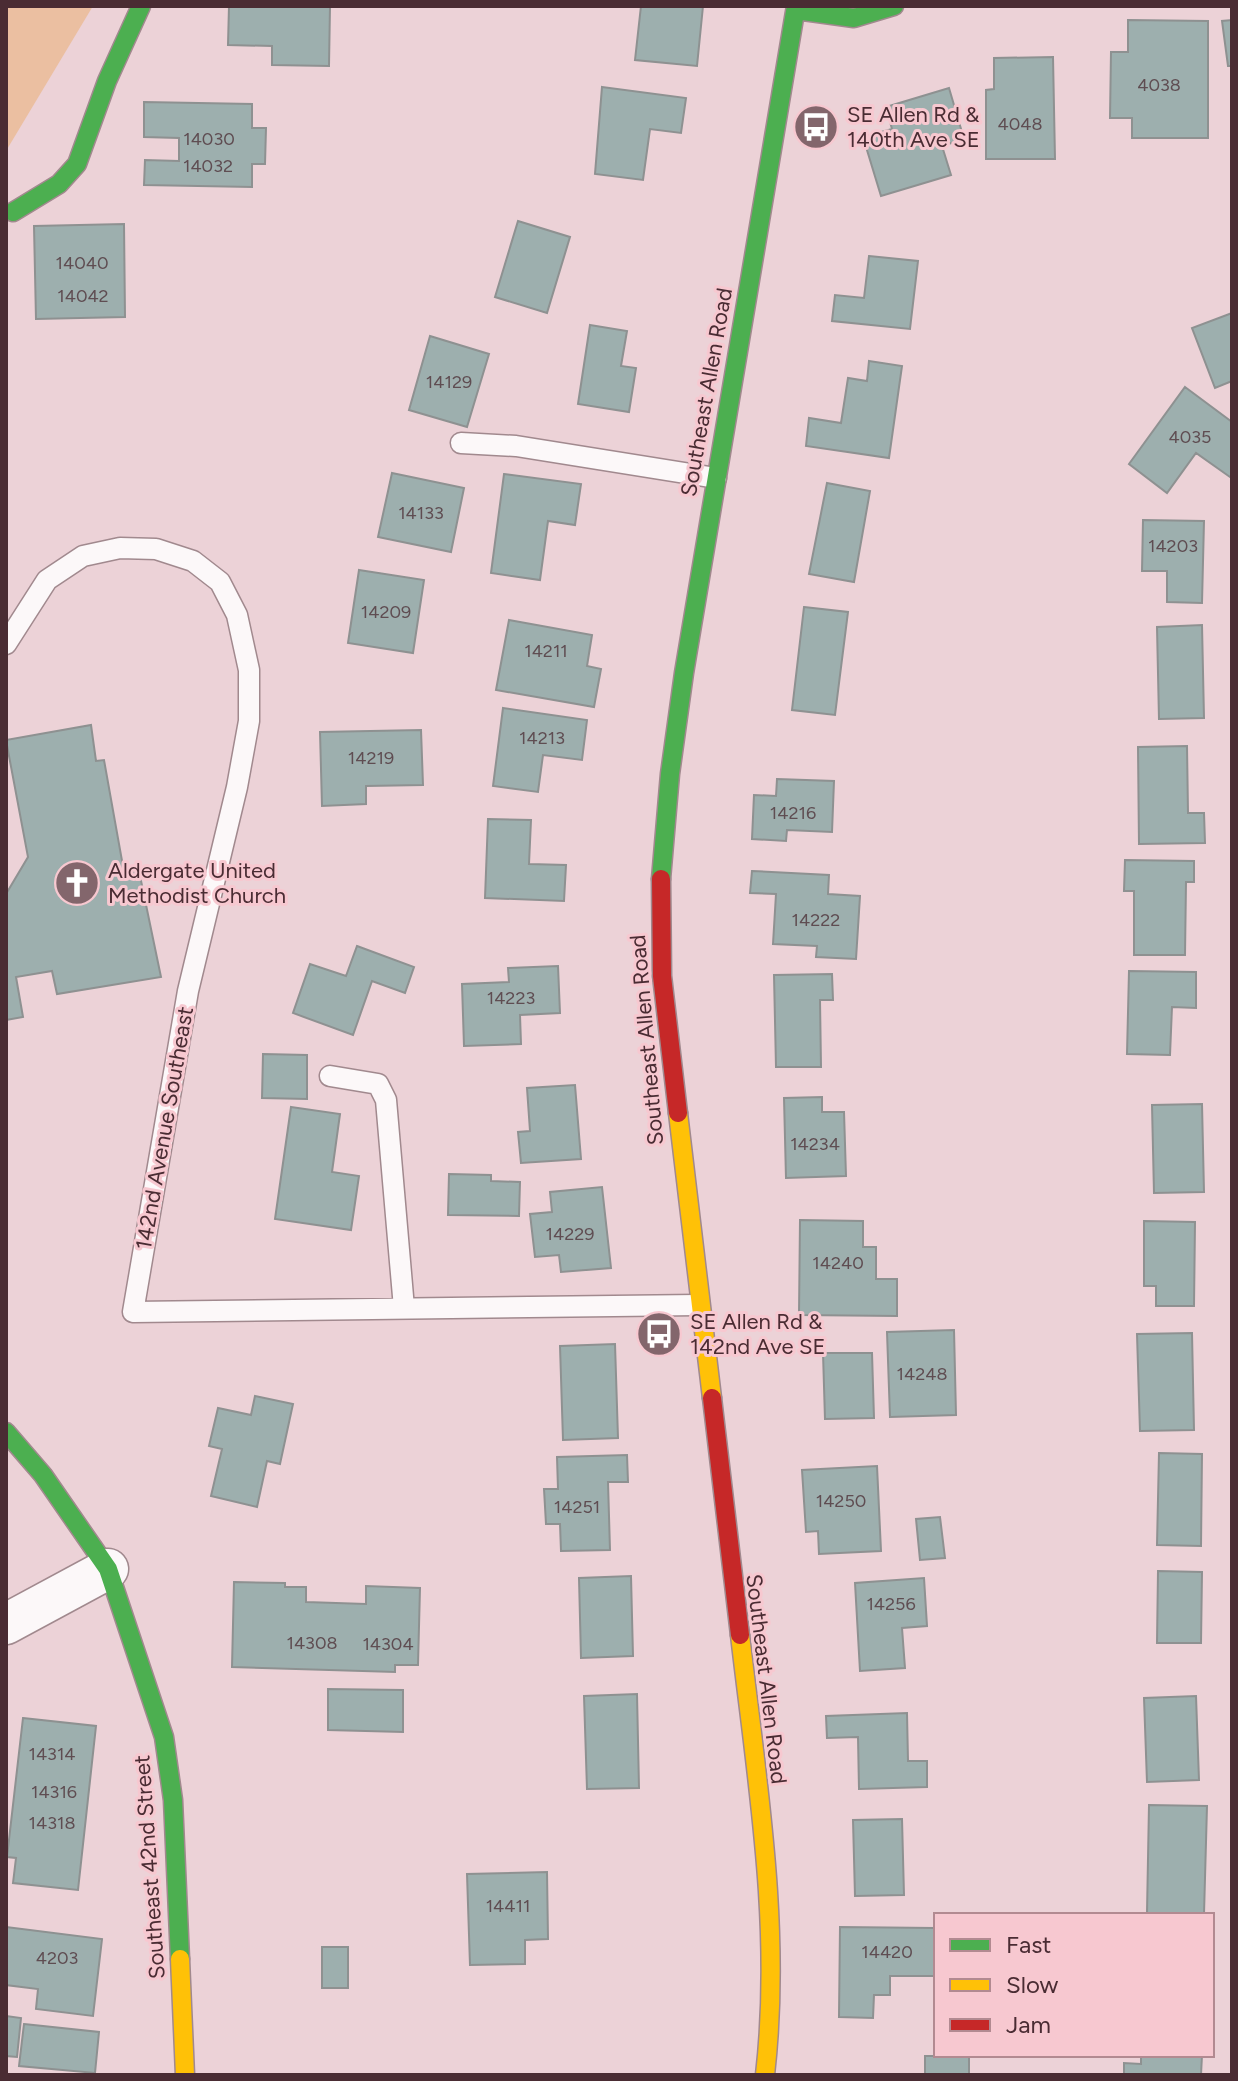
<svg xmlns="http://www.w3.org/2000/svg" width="1238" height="2081" font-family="Figtree,sans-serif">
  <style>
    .green { fill: #ebbfa1 }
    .building { fill: #9dafae; stroke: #8e9191; stroke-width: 2 }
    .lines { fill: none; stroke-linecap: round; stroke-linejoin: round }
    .lane-casing { stroke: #a1898e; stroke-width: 23 }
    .street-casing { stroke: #a1898e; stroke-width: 43 }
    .fast-casing { stroke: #a1898e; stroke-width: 21 }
    .slow-casing { stroke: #a1898e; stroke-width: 21 }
    .jam-casing { stroke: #a1898e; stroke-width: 21 }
    .lane { stroke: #fcf8f9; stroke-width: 20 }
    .street { stroke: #fcf8f9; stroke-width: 40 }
    .fast { stroke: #4caf50; stroke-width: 18 }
    .slow { stroke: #ffc107; stroke-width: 18 }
    .jam { stroke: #c62828; stroke-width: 18 }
    .labels { text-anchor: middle; stroke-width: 6; stroke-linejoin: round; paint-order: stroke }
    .number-label { font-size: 18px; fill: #5f4d52 }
    .poi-label { font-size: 22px; fill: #4a2c33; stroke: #f7c8d0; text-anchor: start }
    .street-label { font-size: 22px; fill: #4a2c33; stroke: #f7c8d0 }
  </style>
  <rect width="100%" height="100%" fill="#ecd2d7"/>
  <path class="green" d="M6,6H93L6,151Z"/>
  <path class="building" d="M229,6H330L329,66L272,65V46L228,45Z
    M641,6H703L697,66L635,60Z
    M1128,20L1208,21V138H1132V118H1110L1111,52H1128Z
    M1232,20V66H1228L1222,21Z
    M1053,57L1055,159H986V90L994,89V58Z
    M602,87L686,98L681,133L650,129L643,180L595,174Z
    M949,88L964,139L942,146L951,175L881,196L863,137L892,129L886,107Z
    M144,102L252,104V128H266L265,164H252V187L144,185L145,160L179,161V138L144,137Z
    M518,221L570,237L547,313L495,297Z
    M124,224L125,317L36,319L34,226Z
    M869,256L918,261L910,329L832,321L835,295L864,298Z
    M1232,313V381L1215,388L1192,328Z
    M590,325L627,331L621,366L636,368L629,412L578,404Z
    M430,336L489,354L467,427L409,410Z
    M869,361L902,366L889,458L806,446L809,418L841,423L848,378L867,381Z
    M1185,387L1232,422V475L1230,477L1196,453L1167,493L1129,464Z
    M392,473L464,488L451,552L378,537Z
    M504,474L581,484L575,525L548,521L540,580L491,573Z
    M827,483L870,491L854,582L809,574Z
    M1143,520L1204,521L1202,603L1167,602V571H1142Z
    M359,570L424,580L413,653L348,643Z
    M804,607L848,612L835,715L792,710Z
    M509,620L592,635L587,666L601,669L594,707L496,690Z
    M1202,625L1204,718L1159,719L1157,627Z
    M503,708L587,720L582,760L543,755L538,792L493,786Z
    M91,725L96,761L104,760L124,872L139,871L161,977L57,994L52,971L16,977L23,1017L6,1020V894L28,857L6,740Z
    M421,730L423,785L366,786V804L322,806L320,732Z
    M1187,746L1188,813H1204L1205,843L1139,844L1138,747Z
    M777,779L834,781L832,832L787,830L786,841L752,839L754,795L776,796Z
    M488,819L531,820L529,864L566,865L564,901L485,898Z
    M1125,860L1194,861V882H1186L1185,955H1134V891H1124Z
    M752,871L829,875L828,894L860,896L856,959L816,957L817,946L773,944L776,894L750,893Z
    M357,946L414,967L405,993L372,981L353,1035L293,1013L310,964L346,976Z
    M558,966L560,1013L520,1015L521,1044L464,1046L462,984L509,982L508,968Z
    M1129,971L1196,972V1008L1172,1007L1170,1055L1127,1054Z
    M832,974L833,1000H820L821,1067H776L774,975Z
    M263,1054L307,1055V1099L262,1098Z
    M575,1085L581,1159L521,1163L518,1132L530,1131L527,1088Z
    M822,1097V1112H844L846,1176L786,1178L784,1098Z
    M1202,1104L1204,1192L1154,1193L1152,1105Z
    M291,1107L340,1114L332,1172L359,1176L351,1230L275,1219Z
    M449,1174L491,1175V1181L520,1182L519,1216L448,1215Z
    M602,1187L611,1268L561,1272L559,1255L535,1257L530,1214L552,1212L550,1192Z
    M800,1220L863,1221V1247H876V1279H897V1316L799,1315Z
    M1144,1221L1195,1222L1194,1306H1156V1286H1144Z
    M954,1330L956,1415L890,1417L887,1332Z
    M1192,1333L1194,1430L1140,1431L1137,1334Z
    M615,1344L618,1438L563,1440L560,1346Z
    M823,1353H872L874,1418L825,1419Z
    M255,1396L293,1404L280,1464L267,1461L257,1507L211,1496L222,1449L209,1446L218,1408L251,1415Z
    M1159,1453L1202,1454L1201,1546L1157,1545Z
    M627,1455L628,1482H608L610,1550L561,1551L560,1524H546L544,1489H558L557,1457Z
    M877,1466L881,1551L819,1554L818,1531L806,1532L802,1470Z
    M940,1517L945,1558L920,1560L916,1519Z
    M1158,1571L1202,1572L1201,1643H1157Z
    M631,1576L633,1656L581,1658L579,1578Z
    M924,1578L927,1626L902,1628L905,1668L860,1671L855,1583Z
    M234,1582L285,1583V1587H306V1602L366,1604V1586L420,1588L418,1665H395V1672L232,1667Z
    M328,1689L403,1690V1732L328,1730Z
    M637,1694L639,1788L587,1789L584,1696Z
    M1196,1696L1199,1780L1147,1782L1144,1698Z
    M907,1713L908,1761H927V1787L859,1789L858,1737L827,1738L826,1716Z
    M23,1718L96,1726L78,1890L13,1883L16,1858L7,1857Z
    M1149,1805L1207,1806L1204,1914L1147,1913Z
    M902,1819L904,1895L855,1896L853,1820Z
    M547,1872L548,1939L525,1940V1964L470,1965L467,1874Z
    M6,1927L102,1939L93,2016L36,2009L38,1989L6,1985Z
    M840,1927L934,1928V1976H890V1995H874L873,2018L839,2017Z
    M322,1947H348V1988H322Z
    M6,2016L21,2018L17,2057L6,2056Z
    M24,2024L99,2032L95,2073L19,2066Z
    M1141,2055H1202L1201,2075H1124V2063L1141,2064Z
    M925,2056H969V2075H925Z"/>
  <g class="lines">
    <g class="lane-casing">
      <path id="lane" d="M461,443L516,446L716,478
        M6,644L47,580L83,556L120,548L156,549L193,561L220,582L237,615L249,670V721L237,787L188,991L133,1312L698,1305
        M330,1076L378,1084L386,1100L404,1308"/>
    </g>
    <g class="street-casing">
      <path id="street" d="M6,1624L108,1569"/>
    </g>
    <g class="fast-casing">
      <path id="fast" d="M796,10L854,18L894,6
        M13,212L59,184L77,164L107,81L141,6
        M661,879L670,774L684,673L796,6
        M6,1432L43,1475L108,1569L164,1737L173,1800L180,1959"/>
    </g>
    <g class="slow-casing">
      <path id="slow" d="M678,1113L712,1398
        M740,1635C757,1782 782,1928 765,2075
        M180,1959L185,2075"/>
    </g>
    <g class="jam-casing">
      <path id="jam" d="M661,879L662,976L678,1113
        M712,1398L740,1635"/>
    </g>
    <use href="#lane" class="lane"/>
    <use href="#street" class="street"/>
    <use href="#fast" class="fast"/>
    <use href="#slow" class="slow"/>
    <use href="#jam" class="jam"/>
  </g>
  <defs>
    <g id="bus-disc" transform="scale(2.3)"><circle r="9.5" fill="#83666c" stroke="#f7c8d0"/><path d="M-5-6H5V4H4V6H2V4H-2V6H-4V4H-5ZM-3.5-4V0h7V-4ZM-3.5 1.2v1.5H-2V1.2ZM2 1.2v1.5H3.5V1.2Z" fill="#fff"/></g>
    <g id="church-disc" transform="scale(2.3)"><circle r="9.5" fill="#83666c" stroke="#f7c8d0"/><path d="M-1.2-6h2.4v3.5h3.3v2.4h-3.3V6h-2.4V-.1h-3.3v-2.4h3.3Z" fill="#fff"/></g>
  </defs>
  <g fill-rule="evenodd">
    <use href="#bus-disc" x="816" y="127"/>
    <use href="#church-disc" x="77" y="883"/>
    <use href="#bus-disc" x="659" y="1334"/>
  </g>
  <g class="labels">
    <g class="number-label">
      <text x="1159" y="91">4038</text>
      <text x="1020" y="130">4048</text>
      <text x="209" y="145">14030</text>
      <text x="208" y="172">14032</text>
      <text x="82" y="269">14040</text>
      <text x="83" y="302">14042</text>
      <text x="449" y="388">14129</text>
      <text x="1190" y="443">4035</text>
      <text x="421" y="519">14133</text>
      <text x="1173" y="552">14203</text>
      <text x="386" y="618">14209</text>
      <text x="546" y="657">14211</text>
      <text x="542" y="744">14213</text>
      <text x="371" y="764">14219</text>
      <text x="793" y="819">14216</text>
      <text x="816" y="926">14222</text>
      <text x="511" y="1004">14223</text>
      <text x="815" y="1150">14234</text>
      <text x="570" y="1240">14229</text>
      <text x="838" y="1269">14240</text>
      <text x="922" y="1380">14248</text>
      <text x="841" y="1507">14250</text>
      <text x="577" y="1513">14251</text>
      <text x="891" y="1610">14256</text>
      <text x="312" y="1649">14308</text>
      <text x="388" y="1650">14304</text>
      <text x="52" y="1760">14314</text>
      <text x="54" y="1798">14316</text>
      <text x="52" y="1829">14318</text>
      <text x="508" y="1912">14411</text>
      <text x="887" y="1958">14420</text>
      <text x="57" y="1964">4203</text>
    </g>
    <g class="poi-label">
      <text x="847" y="122">SE Allen Rd &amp;<tspan x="847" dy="25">140th Ave SE</tspan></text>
      <text x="108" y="878">Aldergate United<tspan x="108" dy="25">Methodist Church</tspan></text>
      <text x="690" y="1329">SE Allen Rd &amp;<tspan x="690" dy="25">142nd Ave SE</tspan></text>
    </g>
    <g class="street-label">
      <text transform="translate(706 392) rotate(-80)" y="8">Southeast Allen Road</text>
      <text transform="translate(646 1040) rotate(-95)" y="8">Southeast Allen Road</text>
      <text transform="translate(164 1128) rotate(-80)" y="8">142nd Avenue Southeast</text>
      <text transform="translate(767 1679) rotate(83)" y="8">Southeast Allen Road</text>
      <text transform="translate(149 1867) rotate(-94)" y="8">Southeast 42nd Street</text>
    </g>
  </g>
  <rect width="1238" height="2081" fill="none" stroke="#4a2c33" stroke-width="16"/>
  <rect x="934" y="1913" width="280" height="144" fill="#f7c8d0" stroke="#b28a91" stroke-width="2"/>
  <rect x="950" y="1939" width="40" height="12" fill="#4caf50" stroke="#b28a91" stroke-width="2"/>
  <text x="1006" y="1953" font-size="24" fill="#4a2c33">Fast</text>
  <rect x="950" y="1979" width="40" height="12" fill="#ffc107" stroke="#b28a91" stroke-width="2"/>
  <text x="1006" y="1993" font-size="24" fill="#4a2c33">Slow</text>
  <rect x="950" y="2019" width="40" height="12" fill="#c62828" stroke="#b28a91" stroke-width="2"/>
  <text x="1006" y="2033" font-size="24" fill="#4a2c33">Jam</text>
</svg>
